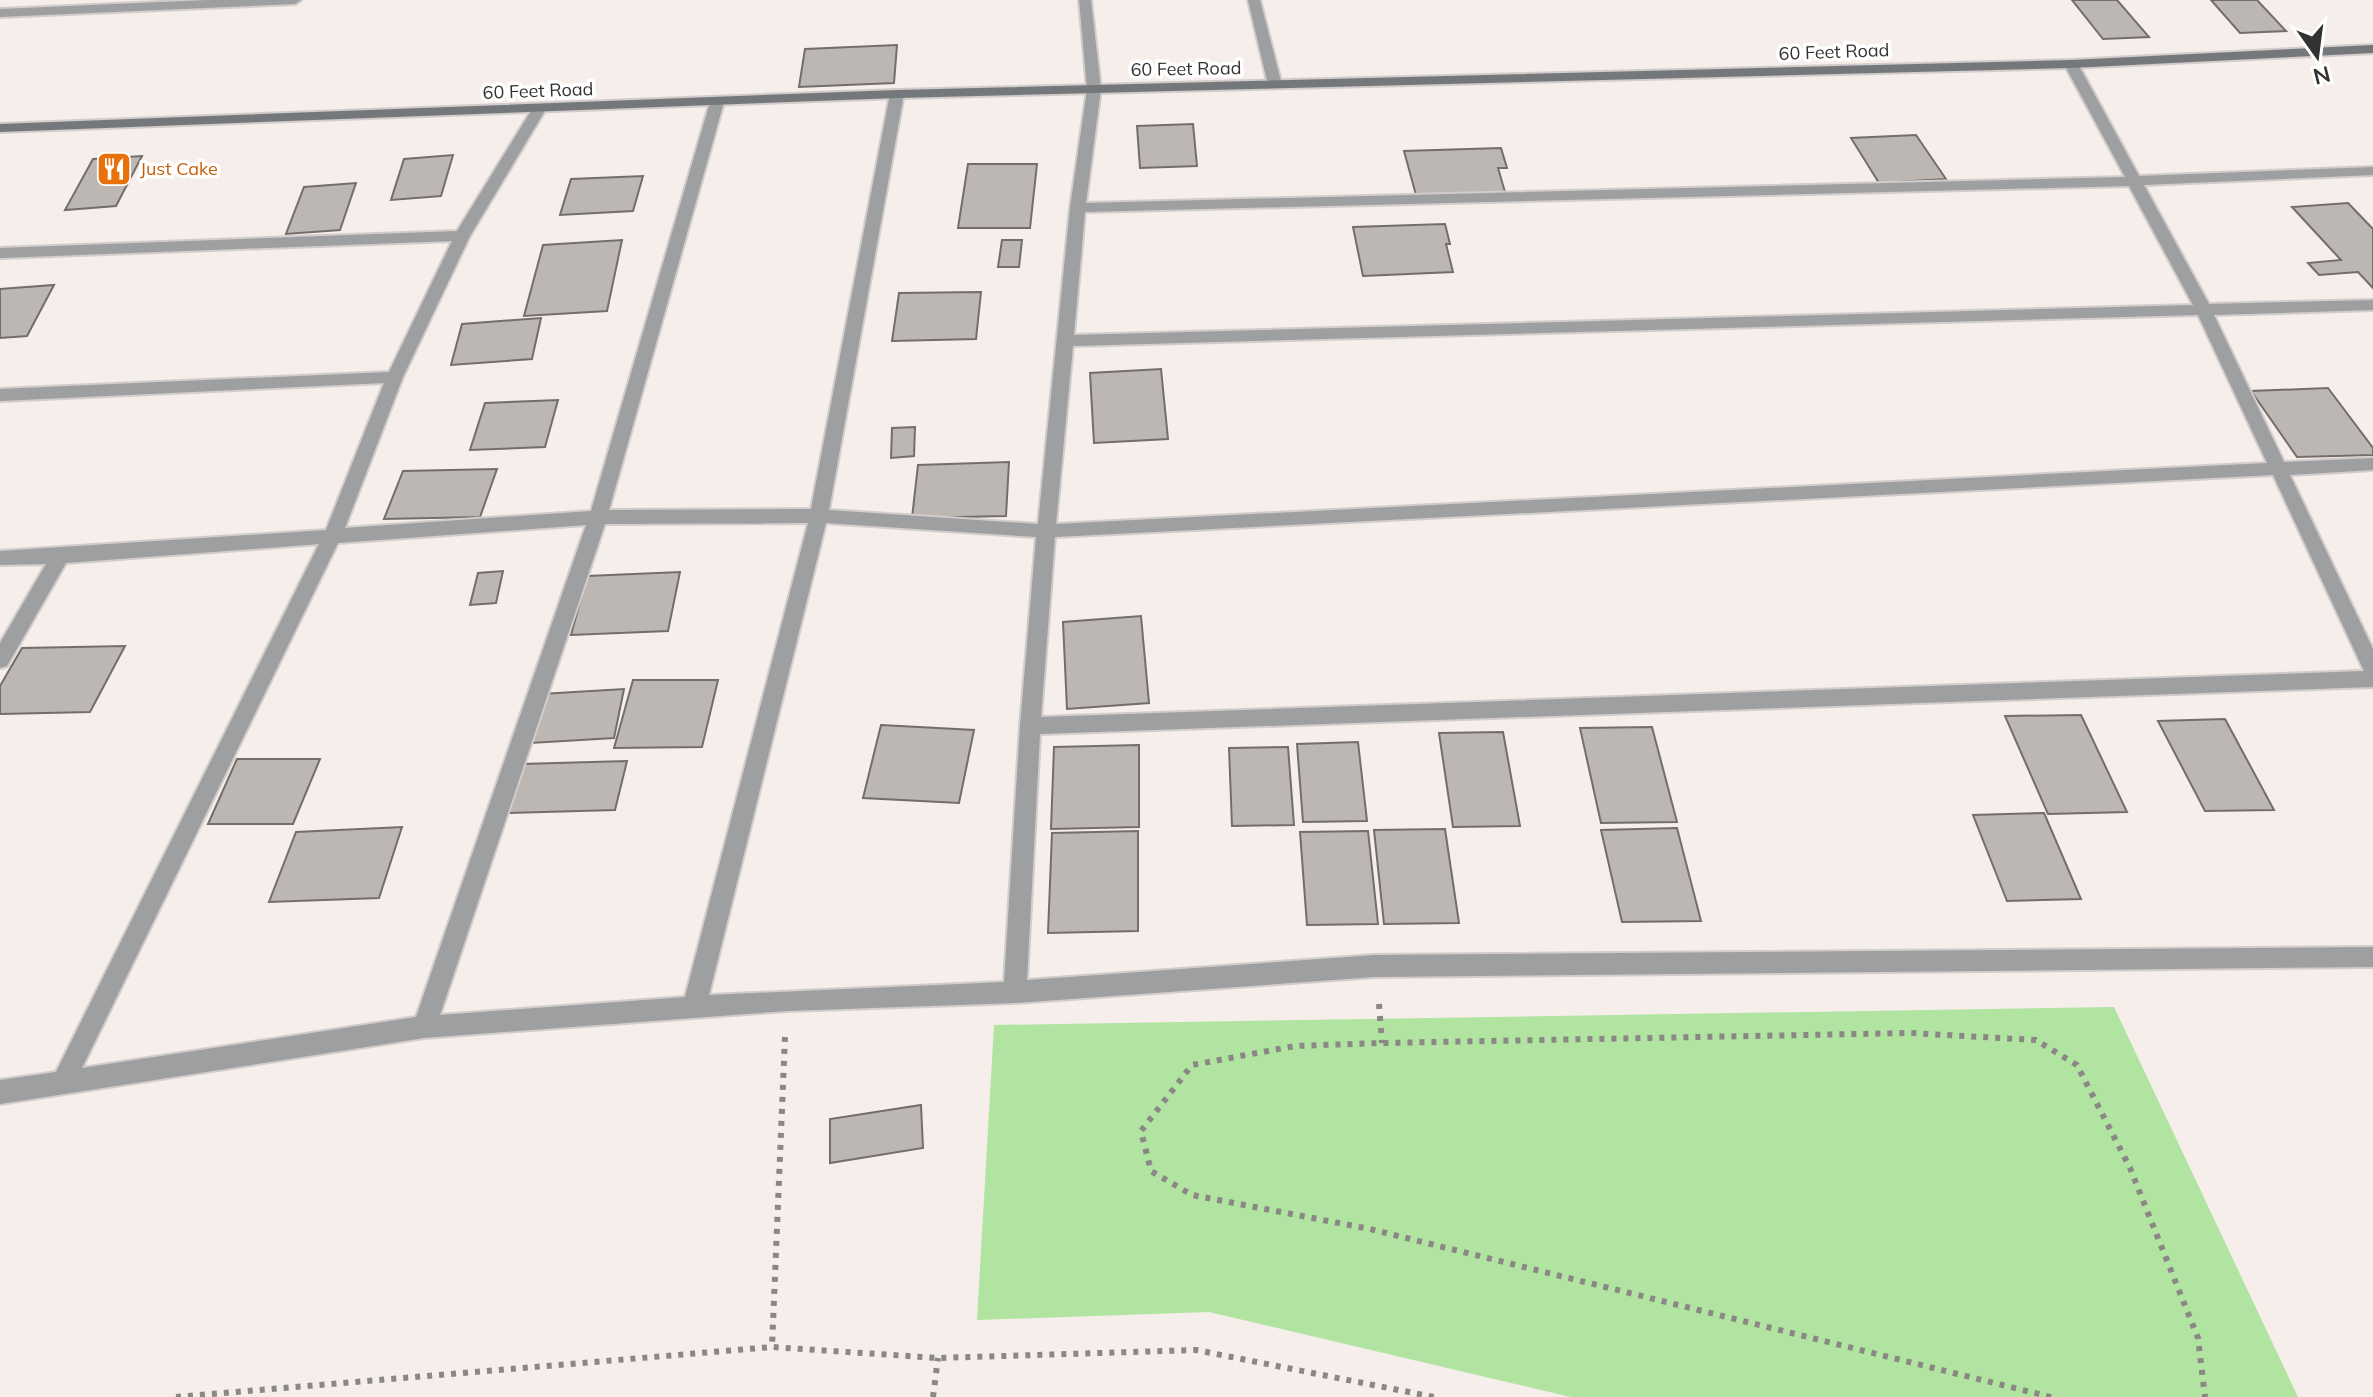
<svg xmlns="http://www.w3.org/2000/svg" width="2373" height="1397" font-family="Mulish,sans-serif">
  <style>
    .green { fill: #b1e3a1 }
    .building { fill: #bdb7b4; stroke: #736d6b; stroke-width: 2 }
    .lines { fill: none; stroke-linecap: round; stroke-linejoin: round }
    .street-casing { stroke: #d2ccca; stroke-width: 4 }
    .secondary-casing { stroke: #d2ccca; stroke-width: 4 }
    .path { stroke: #8b8785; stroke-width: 6; stroke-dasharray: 5 7; stroke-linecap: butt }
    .street { fill: #9d9fa1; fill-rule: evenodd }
    .secondary { fill: #75787b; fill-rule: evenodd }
    .labels { text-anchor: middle; stroke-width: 7; stroke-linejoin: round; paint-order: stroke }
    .far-street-label { font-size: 18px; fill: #343231; stroke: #fff }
    .far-food-label { font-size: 18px; fill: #c56008; stroke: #fff; text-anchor: start }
  </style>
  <rect width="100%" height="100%" fill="#f5eeeb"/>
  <path class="green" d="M2114,1007L2298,1397H1571L1209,1312L977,1320L994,1025Z"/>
  <path class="building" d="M2072,0H2117L2149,37L2103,39Z
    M2211,0H2257L2286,31L2240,33Z
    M897,45L894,83L799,87L805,49Z
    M1193,124L1197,166L1140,168L1137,126Z
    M1916,135L1946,179L1879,183L1851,138Z
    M1501,148L1507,168H1498L1505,192L1416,195L1404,151Z
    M453,155L441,196L391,200L404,159Z
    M142,156L116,206L65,210L93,159Z
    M968,164H1037L1030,228H958Z
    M643,176L633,211L560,215L571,179Z
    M356,183L340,230L286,234L304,187Z
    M2348,203L2373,229V288L2358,272L2319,275L2308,263L2341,260L2292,207Z
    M1445,224L1450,244H1446L1453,272L1363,276L1353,227Z
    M622,240L607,311L524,316L543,245Z
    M1002,240H1022L1019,267H998Z
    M54,285L27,336L0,338V289Z
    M981,292L976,339L892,341L899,293Z
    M541,318L532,359L451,365L462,324Z
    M1161,369L1168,439L1094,443L1090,373Z
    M2328,388L2373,448V455L2297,457L2251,391Z
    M558,400L545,447L470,450L485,403Z
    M915,427L914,456L891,458L892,428Z
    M1009,462L1006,516L912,518L918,465Z
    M497,469L480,517L384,519L403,471Z
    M503,571L496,603L470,605L478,573Z
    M680,572L668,631L571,635L587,576Z
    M1141,616L1149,703L1067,709L1063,622Z
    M125,646L90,712L0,714V686L22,648Z
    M633,680H718L702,747L614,748Z
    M624,689L614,738L531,743L541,694Z
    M2081,715L2127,812L2048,814L2005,716Z
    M2225,719L2274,810L2205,811L2158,721Z
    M881,725L974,730L959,803L863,798Z
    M1652,727L1677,822L1601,823L1580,728Z
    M1503,732L1520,826L1453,827L1439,733Z
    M1358,742L1367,821L1303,822L1297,744Z
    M1139,745V827L1051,829L1054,747Z
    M1288,747L1294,825L1232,826L1229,748Z
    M237,759H320L293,824H208Z
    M627,761L615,810L507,813L521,764Z
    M2044,813L2081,899L2007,901L1973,815Z
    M402,827L379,898L269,902L296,832Z
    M1677,828L1701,921L1622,922L1601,830Z
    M1445,829L1459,923L1384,924L1374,830Z
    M1138,831V931L1048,933L1052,833Z
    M1368,831L1378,924L1307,925L1300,832Z
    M921,1105L923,1148L830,1163V1119Z"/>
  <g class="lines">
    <g class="street-casing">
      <path id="street" d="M207,0H301L295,4L0,17V9Z
        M1079,0H1091L1101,89L1086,203L2125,177L2064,64L2071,60L2078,64L2139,176L2373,167V175L2144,185L2209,304L2373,300V310L2214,315L2284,462L2373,458V470L2290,475L2373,649V687L1040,734L1027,980L1375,955L2373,947V967L1375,977L1015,1003L787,1011L424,1038L0,1104V1080L56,1072L319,544L66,563L7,666L0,668V643L46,564L0,565V551L326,530L384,383L0,401V389L389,372L452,241L0,258V248L457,231L534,106H544L546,109L470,236L403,377L345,528L591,511L710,102L722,99L724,102L609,510L811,509L890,94L902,91L904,94L829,510L1038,524L1070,208L1087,89ZM2129,186L2193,305L1074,335L1085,212ZM2198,315L2267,463L1056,524L1073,346ZM2273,475L2364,671L1041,717L1055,537ZM808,523L685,997L440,1015L605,524ZM826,523L1036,537L1020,726L1004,982L709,995ZM586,525L416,1017L82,1068L338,543Z
        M1248,0H1260L1282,85L1280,88L1268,85Z"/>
    </g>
    <g class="secondary-casing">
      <path id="secondary" d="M2373,45V53L2071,68L897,98L0,132V124L897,90L2071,60Z"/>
    </g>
    <path class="path" d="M1379,1004L1382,1043
      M785,1037L772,1347L938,1358L1196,1350L1434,1397
      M176,1397L772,1347
      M933,1397L938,1358
      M2051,1397L1370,1229L1192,1195L1151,1171L1141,1131L1192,1065L1295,1046L1382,1043L1910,1033L2036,1040L2077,1065L2130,1168L2198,1338L2205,1397"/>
    <use href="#street" class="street"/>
    <use href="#secondary" class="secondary"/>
  </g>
  <defs>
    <g id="restaurant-square" transform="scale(1.8)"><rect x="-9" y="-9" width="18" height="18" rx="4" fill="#e8710a" stroke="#fff"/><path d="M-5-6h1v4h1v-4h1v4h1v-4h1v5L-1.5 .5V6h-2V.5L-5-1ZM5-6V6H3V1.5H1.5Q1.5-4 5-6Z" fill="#fff"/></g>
  </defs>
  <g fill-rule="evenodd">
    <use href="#restaurant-square" x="114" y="169"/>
  </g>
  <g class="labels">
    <g class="far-street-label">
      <text transform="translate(1834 52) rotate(-2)" y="6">60 Feet Road</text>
      <text transform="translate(1186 69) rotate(-1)" y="6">60 Feet Road</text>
      <text transform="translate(538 91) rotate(-2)" y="6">60 Feet Road</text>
    </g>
    <g class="far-food-label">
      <text x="140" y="175">Just Cake</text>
    </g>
  </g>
  <g transform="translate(2317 56) rotate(166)" stroke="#ffffff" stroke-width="6" paint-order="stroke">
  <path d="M0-6L14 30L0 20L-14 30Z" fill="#343231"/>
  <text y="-12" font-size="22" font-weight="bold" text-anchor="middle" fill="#343231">N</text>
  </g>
</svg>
